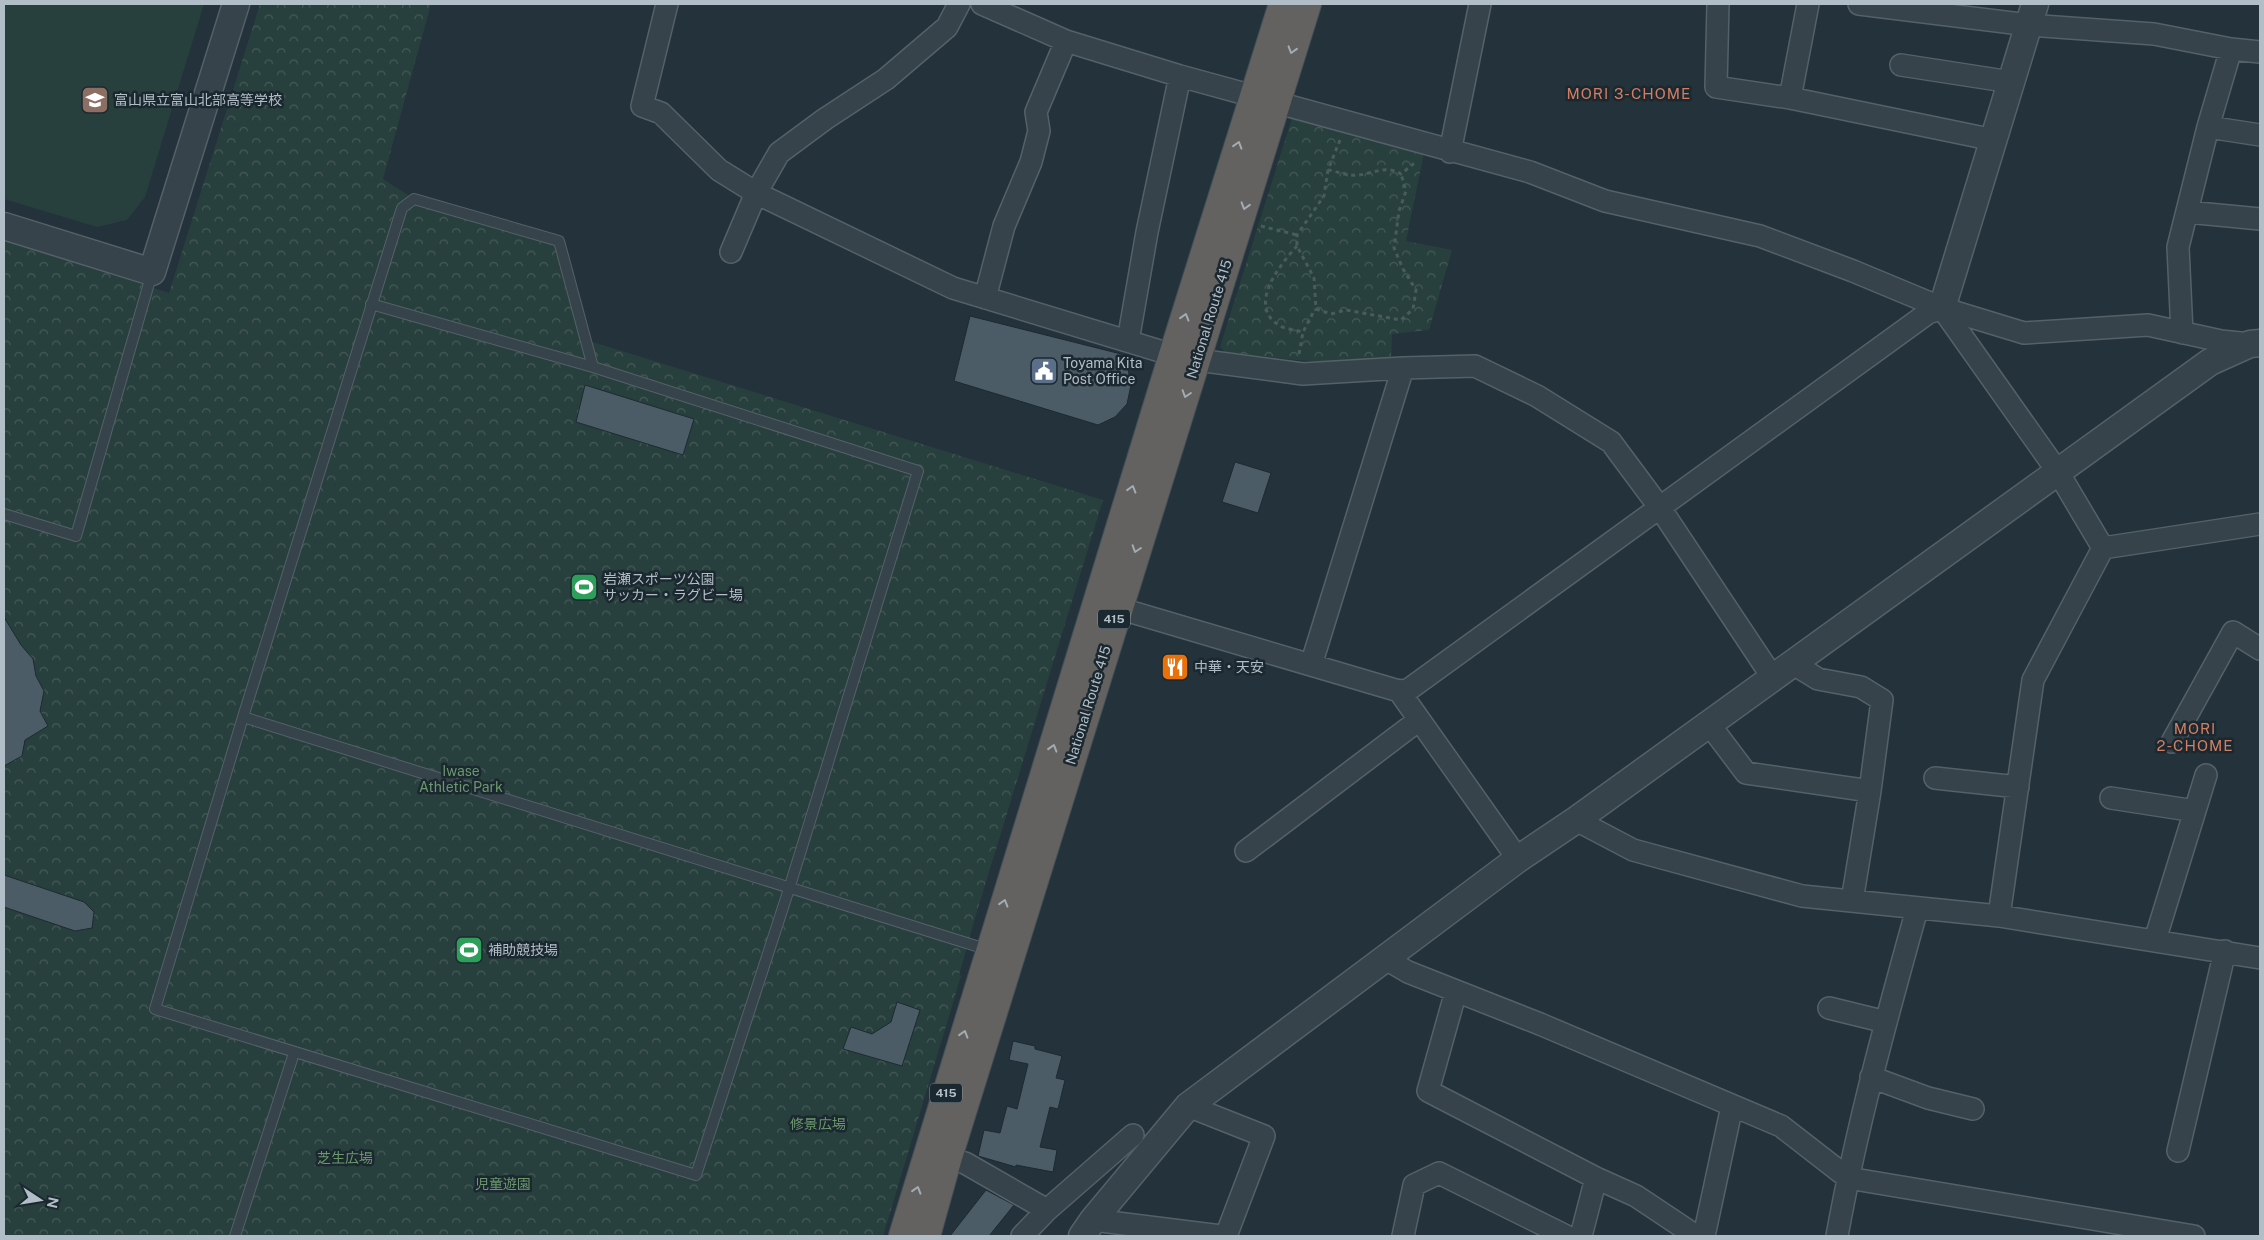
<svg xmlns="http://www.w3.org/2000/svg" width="2264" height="1240" font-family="'Public Sans','Noto Sans JP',sans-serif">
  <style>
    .grass { fill: #28403d }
    .forest { fill: url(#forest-crowns) }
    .building { fill: #4c5c67; stroke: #1e2a32 }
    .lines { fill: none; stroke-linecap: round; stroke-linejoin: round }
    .service-casing { stroke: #556169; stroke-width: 12 }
    .minor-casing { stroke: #556169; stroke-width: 24 }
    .tertiary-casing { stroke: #556169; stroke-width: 29 }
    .trunk-casing { stroke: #424e56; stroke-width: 30 }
    .path { stroke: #475c5b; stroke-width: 3; stroke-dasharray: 4 4; stroke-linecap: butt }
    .service { stroke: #37434b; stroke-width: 10 }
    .minor { stroke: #37434b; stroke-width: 21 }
    .tertiary { stroke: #37434b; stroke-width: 26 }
    .trunk { stroke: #636260; stroke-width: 28 }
    .oneway { stroke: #a2acb2 }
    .labels { text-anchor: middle; stroke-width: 5; stroke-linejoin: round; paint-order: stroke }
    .shield { fill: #1c2830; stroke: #85919a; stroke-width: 1 }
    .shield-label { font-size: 12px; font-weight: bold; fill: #b2bec7 }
    .poi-label { font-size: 14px; fill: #b2bec7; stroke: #1c2830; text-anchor: start }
    .street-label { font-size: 14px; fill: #b2bec7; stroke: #1c2830 }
    .park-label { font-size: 14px; fill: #6a986c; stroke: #1c2830 }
    .neighbourhood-label { font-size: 15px; letter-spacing: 1px; fill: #d27e62; stroke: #1c2830 }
  </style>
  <defs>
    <pattern id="forest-crowns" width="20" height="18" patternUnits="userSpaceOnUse" patternTransform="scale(1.25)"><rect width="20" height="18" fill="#28403d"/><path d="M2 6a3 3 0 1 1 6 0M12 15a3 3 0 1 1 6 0" fill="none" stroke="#455a58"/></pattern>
  </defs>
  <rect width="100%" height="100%" fill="#23323b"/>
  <path class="grass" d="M4,4H204L145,197L127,220L97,227L4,199Z"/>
  <path class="forest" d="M260,4H431L383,179L414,199L559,241L586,340L1103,500L978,908L959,975L961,976L883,1236H4V239L169,293Z
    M1302,117L1424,153L1406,241L1452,250L1429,330L1392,334L1391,359C1336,367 1280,358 1225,352L1220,347L1292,118Z"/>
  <path class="building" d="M970,316L1121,354L1128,369L1131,385L1127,404L1115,417L1098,425L954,381Z
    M585,385L694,419L683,455L576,422Z
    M1235,462L1271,473L1258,513L1222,502Z
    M4,617L21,645L33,659L36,676L44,691L40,711L48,726L25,740L22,756L4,766Z
    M4,875L84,902L94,912L92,928L75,931L4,907Z
    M897,1002L920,1010L902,1066L843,1049L851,1027L872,1034L891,1022Z
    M1013,1041L1035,1046V1049L1062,1056L1056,1078L1065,1080L1058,1109L1050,1107L1040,1147L1057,1150L1053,1172L1016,1165V1167L978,1156L984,1130L1000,1133L1007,1106L1017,1109L1028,1064L1009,1060Z
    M986,1190L1014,1205L989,1236H950Z"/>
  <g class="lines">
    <g class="service-casing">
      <path id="service" d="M414,199L559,241L593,367L918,471L789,889L696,1175L155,1009L243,717L402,208Z
        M371,304L593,367
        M4,514L76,536L152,273
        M243,717L989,950
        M235,1236L294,1053"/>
    </g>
    <g class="minor-casing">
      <path id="minor" d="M667,4L642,106L661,113L719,170L756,193L731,252
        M959,4L947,27L886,79L825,119L779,153L756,193L953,288L1173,355L1197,360L1303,374L1403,368L1475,366L1537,396L1611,442L1660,508L1773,678
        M982,4L1066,41L1180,76L1530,172L1605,201L1760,236L1853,271L1942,308L2024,333L2148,325L2221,341L2250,344
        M1718,4L1716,87L1790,98
        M1808,4L1790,98L1994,140
        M1859,4L2029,25L2154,34L2231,49L2260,52
        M1901,65L2011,82
        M2208,127L2231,49
        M1450,152L1480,4
        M2187,212L2260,219
        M985,298L1004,226L1031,162L1039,131L1036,112L1066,41
        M1942,308L2058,472L2103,548L2033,680L1999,916
        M2182,333L2178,247L2208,127L2260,135
        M1128,341L1147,232L1180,76
        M2103,548L2260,524
        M1118,608L1399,691L1408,690L1928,313L1942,308
        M1311,665L1403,368
        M1399,691L1518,859
        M1709,724L1746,773L1870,791L1882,700L1861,687L1818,679L1792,663
        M2172,742L2233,632L2260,649
        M1935,778L2018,787
        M2111,798L2195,811
        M1576,820L1633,850L1802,896L1999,916L2260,958
        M1246,851L1419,720
        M1852,901L1870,791
        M2155,940L2206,775
        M1384,958L1408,972L1540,1024L1781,1126L1848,1178L2194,1236
        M1456,991L1428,1091L1596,1178L1636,1196L1696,1236
        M1829,1008L1886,1022
        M1871,1077L1928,1098L1973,1109
        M1188,1106L1264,1136L1226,1236
        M2178,1151L2225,951
        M933,1154L965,1163L1047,1210
        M1093,1220L1221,1236
        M1022,1236L1047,1210L1133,1135
        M1403,1236L1414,1185L1439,1173L1566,1236
        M1581,1236L1596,1178
        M1704,1236L1732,1106
        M1837,1236C1857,1125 1887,1017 1917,909"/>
    </g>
    <g class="tertiary-casing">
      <path id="tertiary" d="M4,226L152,272L236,4
        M1942,308L2035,4
        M1082,1236L1093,1220L1188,1106L1518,859L1576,820L2210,362L2250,344L2260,343"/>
    </g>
    <g class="trunk-casing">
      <path id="trunk" d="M903,1236L1173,355L1283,4
        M926,1236L948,1157L1307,4"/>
    </g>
    <path class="path" d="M1340,140L1328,170C1336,171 1344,175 1351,175C1370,177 1383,163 1401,174L1417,161
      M1328,170L1324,196L1297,235V246L1314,278L1316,309L1331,314L1346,310L1401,320L1413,309L1416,290L1403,269L1394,248L1399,211L1406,191L1401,174
      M1261,226L1297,235
      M1297,246C1280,265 1246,306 1280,326C1286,329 1296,330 1303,332L1315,309
      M1299,354L1303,332"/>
    <use href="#service" class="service"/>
    <use href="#minor" class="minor"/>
    <use href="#tertiary" class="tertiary"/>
    <use href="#trunk" class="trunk"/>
  </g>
  <defs><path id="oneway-chevron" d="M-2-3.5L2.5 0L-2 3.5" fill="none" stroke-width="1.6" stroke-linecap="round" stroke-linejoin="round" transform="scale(1.25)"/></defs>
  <g class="oneway">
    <use href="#oneway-chevron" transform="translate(1292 50) rotate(107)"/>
    <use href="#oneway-chevron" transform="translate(1238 145) rotate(-73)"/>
    <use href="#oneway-chevron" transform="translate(1245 206) rotate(107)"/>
    <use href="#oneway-chevron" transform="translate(1185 317) rotate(-73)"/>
    <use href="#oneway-chevron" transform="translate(1186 394) rotate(108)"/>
    <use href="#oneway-chevron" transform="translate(1132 489) rotate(-73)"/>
    <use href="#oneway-chevron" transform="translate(1136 549) rotate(108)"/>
    <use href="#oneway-chevron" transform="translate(1053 748) rotate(-73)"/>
    <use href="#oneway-chevron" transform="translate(1004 903) rotate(-73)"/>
    <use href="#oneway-chevron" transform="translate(964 1034) rotate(-73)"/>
    <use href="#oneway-chevron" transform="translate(917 1190) rotate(-73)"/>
  </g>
  <defs>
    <g id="school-square" transform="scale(1.4375)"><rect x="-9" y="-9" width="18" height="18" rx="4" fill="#8d6e63" stroke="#1c2830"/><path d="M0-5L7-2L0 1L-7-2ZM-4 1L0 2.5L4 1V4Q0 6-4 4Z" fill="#fff"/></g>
    <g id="civic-square" transform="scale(1.4375)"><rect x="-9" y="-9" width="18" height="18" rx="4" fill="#5c6f8a" stroke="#1c2830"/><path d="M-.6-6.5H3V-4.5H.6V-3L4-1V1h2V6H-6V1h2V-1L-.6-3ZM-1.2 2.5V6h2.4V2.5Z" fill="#fff"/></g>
    <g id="stadium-square" transform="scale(1.4375)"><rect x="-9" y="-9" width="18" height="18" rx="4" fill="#2e9e5b" stroke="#1c2830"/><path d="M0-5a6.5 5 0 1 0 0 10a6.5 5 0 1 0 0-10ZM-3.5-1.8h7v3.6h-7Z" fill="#fff"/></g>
    <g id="restaurant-square" transform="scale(1.4375)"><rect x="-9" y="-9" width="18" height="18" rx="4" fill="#e8710a" stroke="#1c2830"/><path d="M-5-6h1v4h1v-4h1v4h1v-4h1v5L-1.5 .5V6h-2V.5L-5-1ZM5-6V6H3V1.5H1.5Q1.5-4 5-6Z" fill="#fff"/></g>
  </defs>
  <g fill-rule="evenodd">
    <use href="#school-square" x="95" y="100"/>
    <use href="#civic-square" x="1044" y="371"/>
    <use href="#stadium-square" x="584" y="587"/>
    <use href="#restaurant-square" x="1175" y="667"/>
    <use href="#stadium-square" x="469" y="950"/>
  </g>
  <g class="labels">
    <g class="shield">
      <rect x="1098" y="609.5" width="32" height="19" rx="4"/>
      <rect x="930" y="1083.5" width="32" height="19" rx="4"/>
    </g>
    <g class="shield-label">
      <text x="1114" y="623">415</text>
      <text x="946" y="1097">415</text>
    </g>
    <g class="poi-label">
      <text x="114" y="105">富山県立富山北部高等学校</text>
      <text x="1063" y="368">Toyama Kita<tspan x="1063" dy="16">Post Office</tspan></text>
      <text x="603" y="584">岩瀬スポーツ公園<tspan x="603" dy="16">サッカー・ラグビー場</tspan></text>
      <text x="1194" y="672">中華・天安</text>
      <text x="488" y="955">補助競技場</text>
    </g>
    <g class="street-label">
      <text transform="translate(1209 319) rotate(-73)" y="5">National Route 415</text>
      <text transform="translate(1088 705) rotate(-73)" y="5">National Route 415</text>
    </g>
    <g class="park-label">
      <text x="461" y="776">Iwase<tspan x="461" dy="16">Athletic Park</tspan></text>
      <text x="818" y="1129">修景広場</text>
      <text x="345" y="1163">芝生広場</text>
      <text x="503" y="1189">児童遊園</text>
    </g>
    <g class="neighbourhood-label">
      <text x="1629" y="99">MORI 3-CHOME</text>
      <text x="2195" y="734">MORI<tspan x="2195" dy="17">2-CHOME</tspan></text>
    </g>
  </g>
  <rect width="2264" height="1240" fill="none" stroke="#b2bec7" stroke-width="10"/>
  <g transform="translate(40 1200) rotate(102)" stroke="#1c2830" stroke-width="4" paint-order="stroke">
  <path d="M0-4L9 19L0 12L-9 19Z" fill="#b2bec7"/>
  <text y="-8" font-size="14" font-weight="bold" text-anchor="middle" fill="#b2bec7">N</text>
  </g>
</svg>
